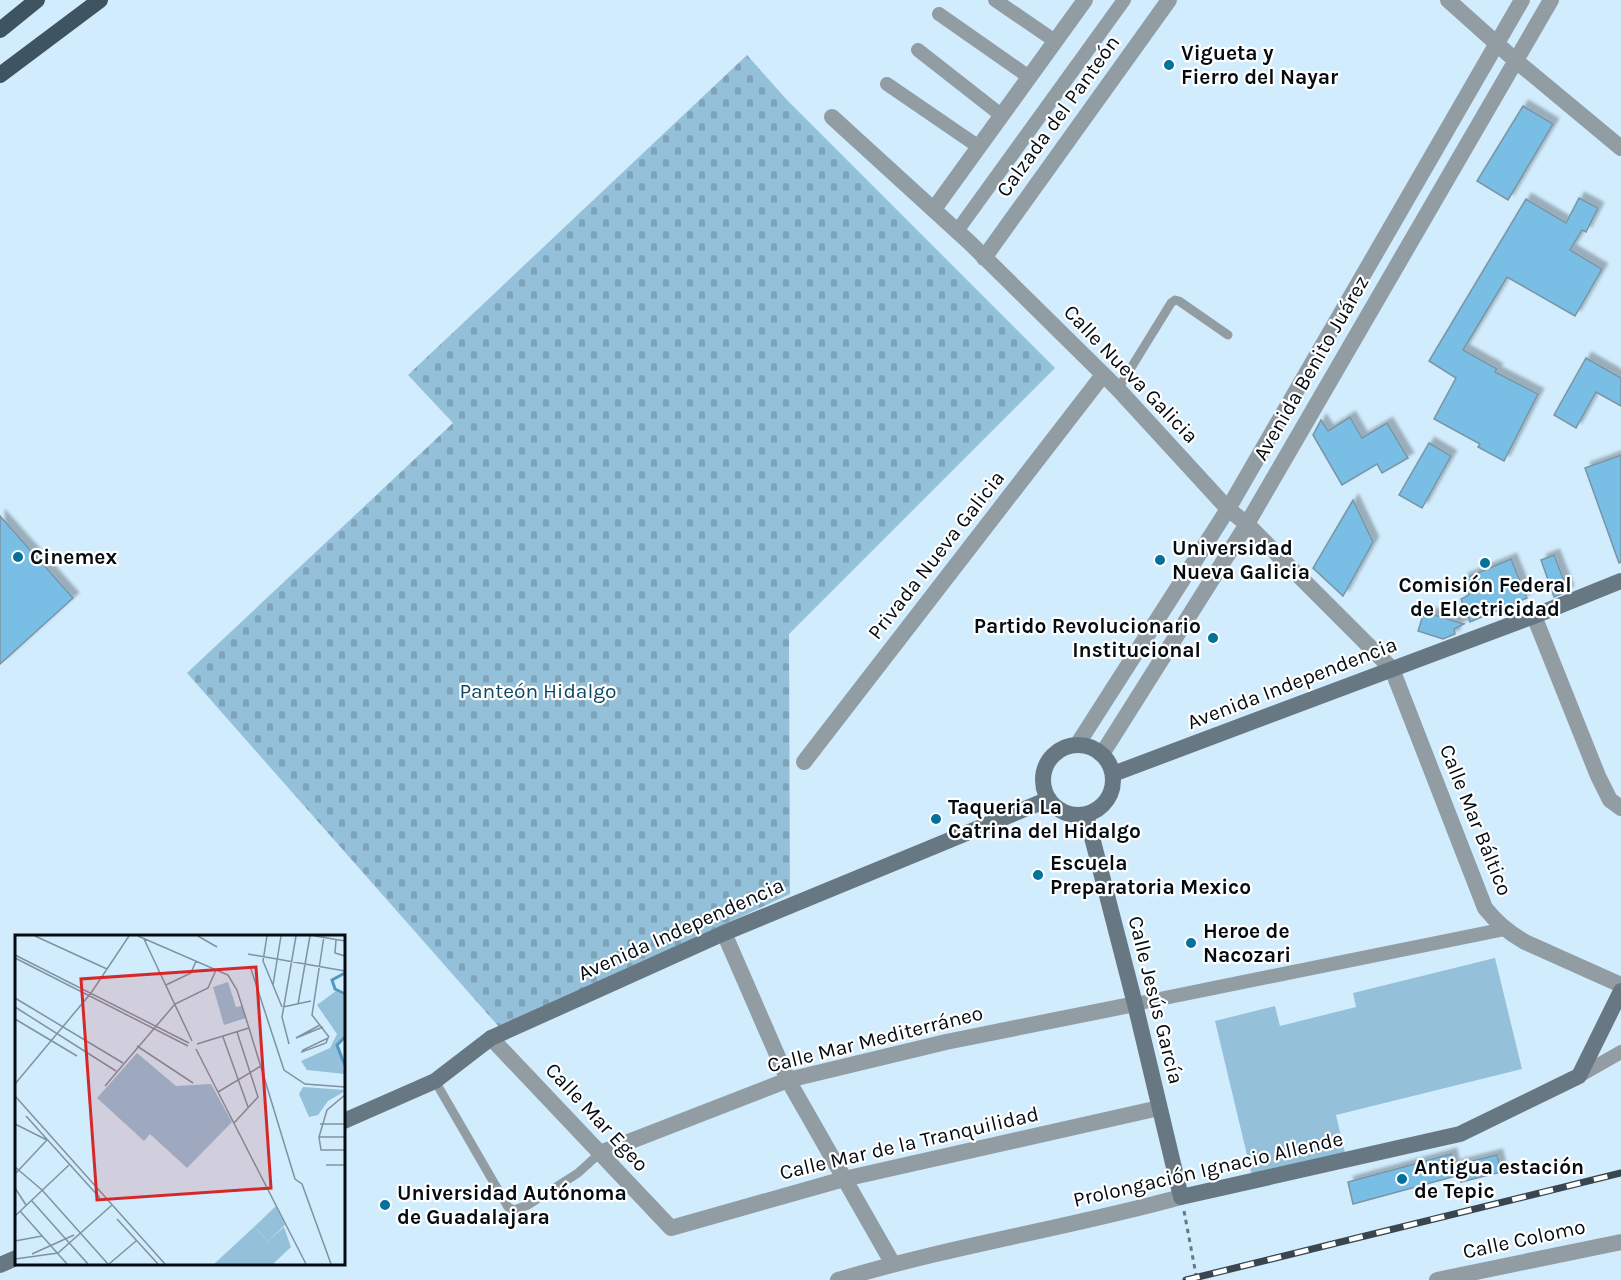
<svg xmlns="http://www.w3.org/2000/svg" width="1621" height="1280" font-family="Karla,sans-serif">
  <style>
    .cemetery { fill: url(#cemetery-stones) }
    .pitch { fill: #94c0da }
    .building { fill: #78bee5; stroke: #7b94a3; stroke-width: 1.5; filter: url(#shadow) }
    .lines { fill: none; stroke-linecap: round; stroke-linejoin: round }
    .path { stroke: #677884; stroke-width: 3; stroke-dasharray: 4.5 4.5; stroke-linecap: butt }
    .service { stroke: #919ca3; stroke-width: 9 }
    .pedestrian { stroke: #919ca3; stroke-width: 14 }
    .minor { stroke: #919ca3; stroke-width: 16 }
    .secondary { stroke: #687882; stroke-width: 16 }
    .trunk { stroke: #3e5460; stroke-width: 16 }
    .rail-casing { stroke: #39464f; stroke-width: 7 }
    .rail { stroke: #fff; stroke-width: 4.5; stroke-dasharray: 14; stroke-linecap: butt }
    .poi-dot { fill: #02719c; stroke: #fff; stroke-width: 2 }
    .labels { text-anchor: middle; stroke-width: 4.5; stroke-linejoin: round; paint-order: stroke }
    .poi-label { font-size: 21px; font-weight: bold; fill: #040c12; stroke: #fff; text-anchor: start }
    .street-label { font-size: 21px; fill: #040c12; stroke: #fff }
    .park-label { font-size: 21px; fill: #0d4761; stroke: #fff }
    .inset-river { fill: none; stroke: #5297bd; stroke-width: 3 }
    .inset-road { fill: none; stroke: #7f929f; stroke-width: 1.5 }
    .view { fill: #d62828; fill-opacity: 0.15; stroke: #d62828; stroke-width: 3 }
    .inset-edge { fill: none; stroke: #040c12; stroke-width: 3 }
  </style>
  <defs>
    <pattern id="cemetery-stones" width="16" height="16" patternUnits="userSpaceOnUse" patternTransform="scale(1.5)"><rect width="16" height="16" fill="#94c0da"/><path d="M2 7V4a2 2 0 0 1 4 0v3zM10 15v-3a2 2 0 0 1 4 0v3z" fill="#7ea4ba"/></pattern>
    <filter id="shadow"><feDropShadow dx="5.5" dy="-5.5" stdDeviation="1.5" flood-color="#0004"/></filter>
  </defs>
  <rect width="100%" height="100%" fill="#d1ecfd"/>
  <path class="cemetery" d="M747,55L787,100L1055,368L789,634L790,894L500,1028L187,673L453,423L408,375Z"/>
  <path class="pitch" d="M1495,958L1522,1069L1336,1115L1346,1157L1253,1180L1215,1021L1275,1006L1280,1026L1356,1007L1353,993Z"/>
  <path class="building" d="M1523,106L1553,124L1508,200L1477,181Z
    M1579,198L1598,208L1586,232L1582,230L1570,250L1602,269L1575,316L1507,277L1463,350L1497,369L1495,372L1538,394L1504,461L1478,447L1480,444L1434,419L1456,378L1429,361L1526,199L1566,223Z
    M1586,358L1621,378V406L1596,392L1576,428L1554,415Z
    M1350,417L1362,438L1387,423L1408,458L1382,473L1377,464L1342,485L1313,435L1321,420L1328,431Z
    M1429,443L1451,456L1422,508L1399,495Z
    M1621,455V562L1619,563L1585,468Z
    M1353,500L1373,542L1343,596L1313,568Z
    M0,516L73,598L0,664Z
    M1554,555L1568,591L1554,597L1541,560Z
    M1511,559L1527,598L1470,622L1461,599L1469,595L1463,579Z
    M1424,612L1464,624L1454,629L1455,634L1443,639L1418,631Z
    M1451,1154L1456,1176L1353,1204L1348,1182Z
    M1497,1155L1501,1172L1461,1182L1456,1165Z"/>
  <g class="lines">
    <path class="path" d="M1184,1211L1197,1280"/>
    <path class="service" d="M1118,389L1171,303L1175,300L1179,301L1228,335
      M435,1081L508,1207L514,1210L528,1205L578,1173L600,1153"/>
    <path class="pedestrian" d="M995,0L1055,41
      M939,14L1029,77
      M918,50L1001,115
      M887,84L979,147
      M957,231L1124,0
      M1135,1004L1505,929
      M1579,1076L1621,1052"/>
    <path class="minor" d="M1448,0L1515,60L1621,148
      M832,117L969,242L1118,389L1228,509L1247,524L1392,669L1485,908C1496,922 1509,933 1525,942L1621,985
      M934,209L1085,0
      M984,258L1169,0
      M1534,616L1598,776L1610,800L1621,808
      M1077,745L1228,509L1522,0
      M1102,754L1247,524L1551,0
      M804,762L1103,375
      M724,933L788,1080L893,1264
      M491,1038L671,1228L844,1179L1159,1108
      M600,1153L788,1080L946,1042L1135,1004
      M838,1280C951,1246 1068,1228 1181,1197
      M1437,1280L1621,1242"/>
    <path class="secondary" d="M1043 780a35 35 0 1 1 70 0a35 35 0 1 1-70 0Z
      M1113,774L1534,616L1621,581
      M1086,814L1135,1004L1181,1197L1460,1134L1579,1076L1621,991
      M344,1121L435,1081L491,1038L724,933L1049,799
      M0,1265L16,1258"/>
    <path class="trunk" d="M0,30L37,0
      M0,75L100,0"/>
    <g class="rail-casing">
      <path id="rail" d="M1186,1280L1621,1173"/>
    </g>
    <use href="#rail" class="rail"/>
  </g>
  <g class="poi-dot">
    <circle cx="1169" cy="65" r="6"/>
    <circle cx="18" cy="557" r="6"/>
    <circle cx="1160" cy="560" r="6"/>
    <circle cx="1485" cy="563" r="6"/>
    <circle cx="1213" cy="638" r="6"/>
    <circle cx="936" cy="819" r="6"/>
    <circle cx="1038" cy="875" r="6"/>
    <circle cx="1191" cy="943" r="6"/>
    <circle cx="1402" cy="1179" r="6"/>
    <circle cx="385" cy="1205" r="6"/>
  </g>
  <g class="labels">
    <g class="poi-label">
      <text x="1181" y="60">Vigueta y<tspan x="1181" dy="24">Fierro del Nayar</tspan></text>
      <text x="1172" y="555">Universidad<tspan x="1172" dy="24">Nueva Galicia</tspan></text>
      <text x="30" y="564">Cinemex</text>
      <text x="1485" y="592" text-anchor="middle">Comisión Federal<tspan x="1485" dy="24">de Electricidad</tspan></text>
      <text x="1201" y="633" text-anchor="end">Partido Revolucionario<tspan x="1201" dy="24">Institucional</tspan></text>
      <text x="948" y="814">Taqueria La<tspan x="948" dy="24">Catrina del Hidalgo</tspan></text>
      <text x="1050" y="870">Escuela<tspan x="1050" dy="24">Preparatoria Mexico</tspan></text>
      <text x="1203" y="938">Heroe de<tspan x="1203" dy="24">Nacozari</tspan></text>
      <text x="1414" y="1174">Antigua estación<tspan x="1414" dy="24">de Tepic</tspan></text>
      <text x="397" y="1200">Universidad Autónoma<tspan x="397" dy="24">de Guadalajara</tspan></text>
    </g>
    <g class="street-label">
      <text transform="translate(1058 116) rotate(-54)" y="7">Calzada del Panteón</text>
      <text transform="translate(1311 368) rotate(-60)" y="7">Avenida Benito Juárez</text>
      <text transform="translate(1131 374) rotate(46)" y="7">Calle Nueva Galicia</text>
      <text transform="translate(936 555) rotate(-52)" y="7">Privada Nueva Galicia</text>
      <text transform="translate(1292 683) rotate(-21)" y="7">Avenida Independencia</text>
      <text transform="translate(1476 820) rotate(68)" y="7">Calle Mar Báltico</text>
      <text transform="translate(681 929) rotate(-24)" y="7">Avenida Independencia</text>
      <text transform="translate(1156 1000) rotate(76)" y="7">Calle Jesús García</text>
      <text transform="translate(875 1039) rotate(-14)" y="7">Calle Mar Mediterráneo</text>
      <text transform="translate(597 1117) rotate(47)" y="7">Calle Mar Egeo</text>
      <text transform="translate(909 1143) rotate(-13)" y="7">Calle Mar de la Tranquilidad</text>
      <text transform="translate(1208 1169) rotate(-13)" y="7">Prolongación Ignacio Allende</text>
      <text transform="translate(1524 1239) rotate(-12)" y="7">Calle Colomo</text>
    </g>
    <g class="park-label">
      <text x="538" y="698">Panteón Hidalgo</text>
    </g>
  </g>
  <g transform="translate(15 935)">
    <rect width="330" height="330" fill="#d1ecfd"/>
    <path d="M321,56L330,61V103L323,111L330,139L292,135L286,126L315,113L322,99L302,70Z" fill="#94c0da"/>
    <path d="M288,152L330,155V156L313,166L303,180L294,182L284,159Z" fill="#94c0da"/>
    <path d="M122,118L161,151L196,149L217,187L172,233L135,199L129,206L82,163Z" fill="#94c0da"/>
    <path d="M239,292L253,306L269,292L276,312L258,329H199Z" fill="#94c0da"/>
    <path d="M213,47L221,72L227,71L231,83L209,90L198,52ZM261,271L270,290L253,306L239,292Z" fill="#94c0da"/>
    <path class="inset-river" d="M330,38L317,45L320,54L330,59M330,102L322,110L330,131"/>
    <path class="inset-road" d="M20,1L92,34M123,1L213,40L222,55L234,93L182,109M183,1L202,12M252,1L248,26L267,72M300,1L330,6M309,1L297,80L314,102M129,4L177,106M321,5L320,18L330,21M233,19L330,36M0,20L174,108M0,23L173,111M235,31L269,135L290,149L330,152M151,50L176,38L181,26M258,50L266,1M0,63L108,128M283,69L295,1M0,72L101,136M268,72L296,66M0,84L62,121M305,90L281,103L308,92M234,93L280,244L287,249L316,329M208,102L233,172M313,103L311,108L287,117L288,115ZM274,109L267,82L281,1M122,111L178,148M181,114L291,329M0,149L76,58L114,1M90,151L160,69L193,53L201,35M203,157L246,131M330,160L312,175L304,202L306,215H330M0,161L150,329M11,181L85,263M219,188L243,162L222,97M0,189L32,205L0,239M305,189H330M304,202H330M311,230H330M0,232L27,255L93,329M0,253L11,270M16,265L73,329M5,276L52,329M0,281L54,230M102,284L143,329M0,306L27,301M17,319L59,300M0,324L43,318L97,270M94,329L121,306"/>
    <path class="view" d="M241,32L256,253L82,265L66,44Z"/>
    <rect width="330" height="330" class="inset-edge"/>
  </g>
</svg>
